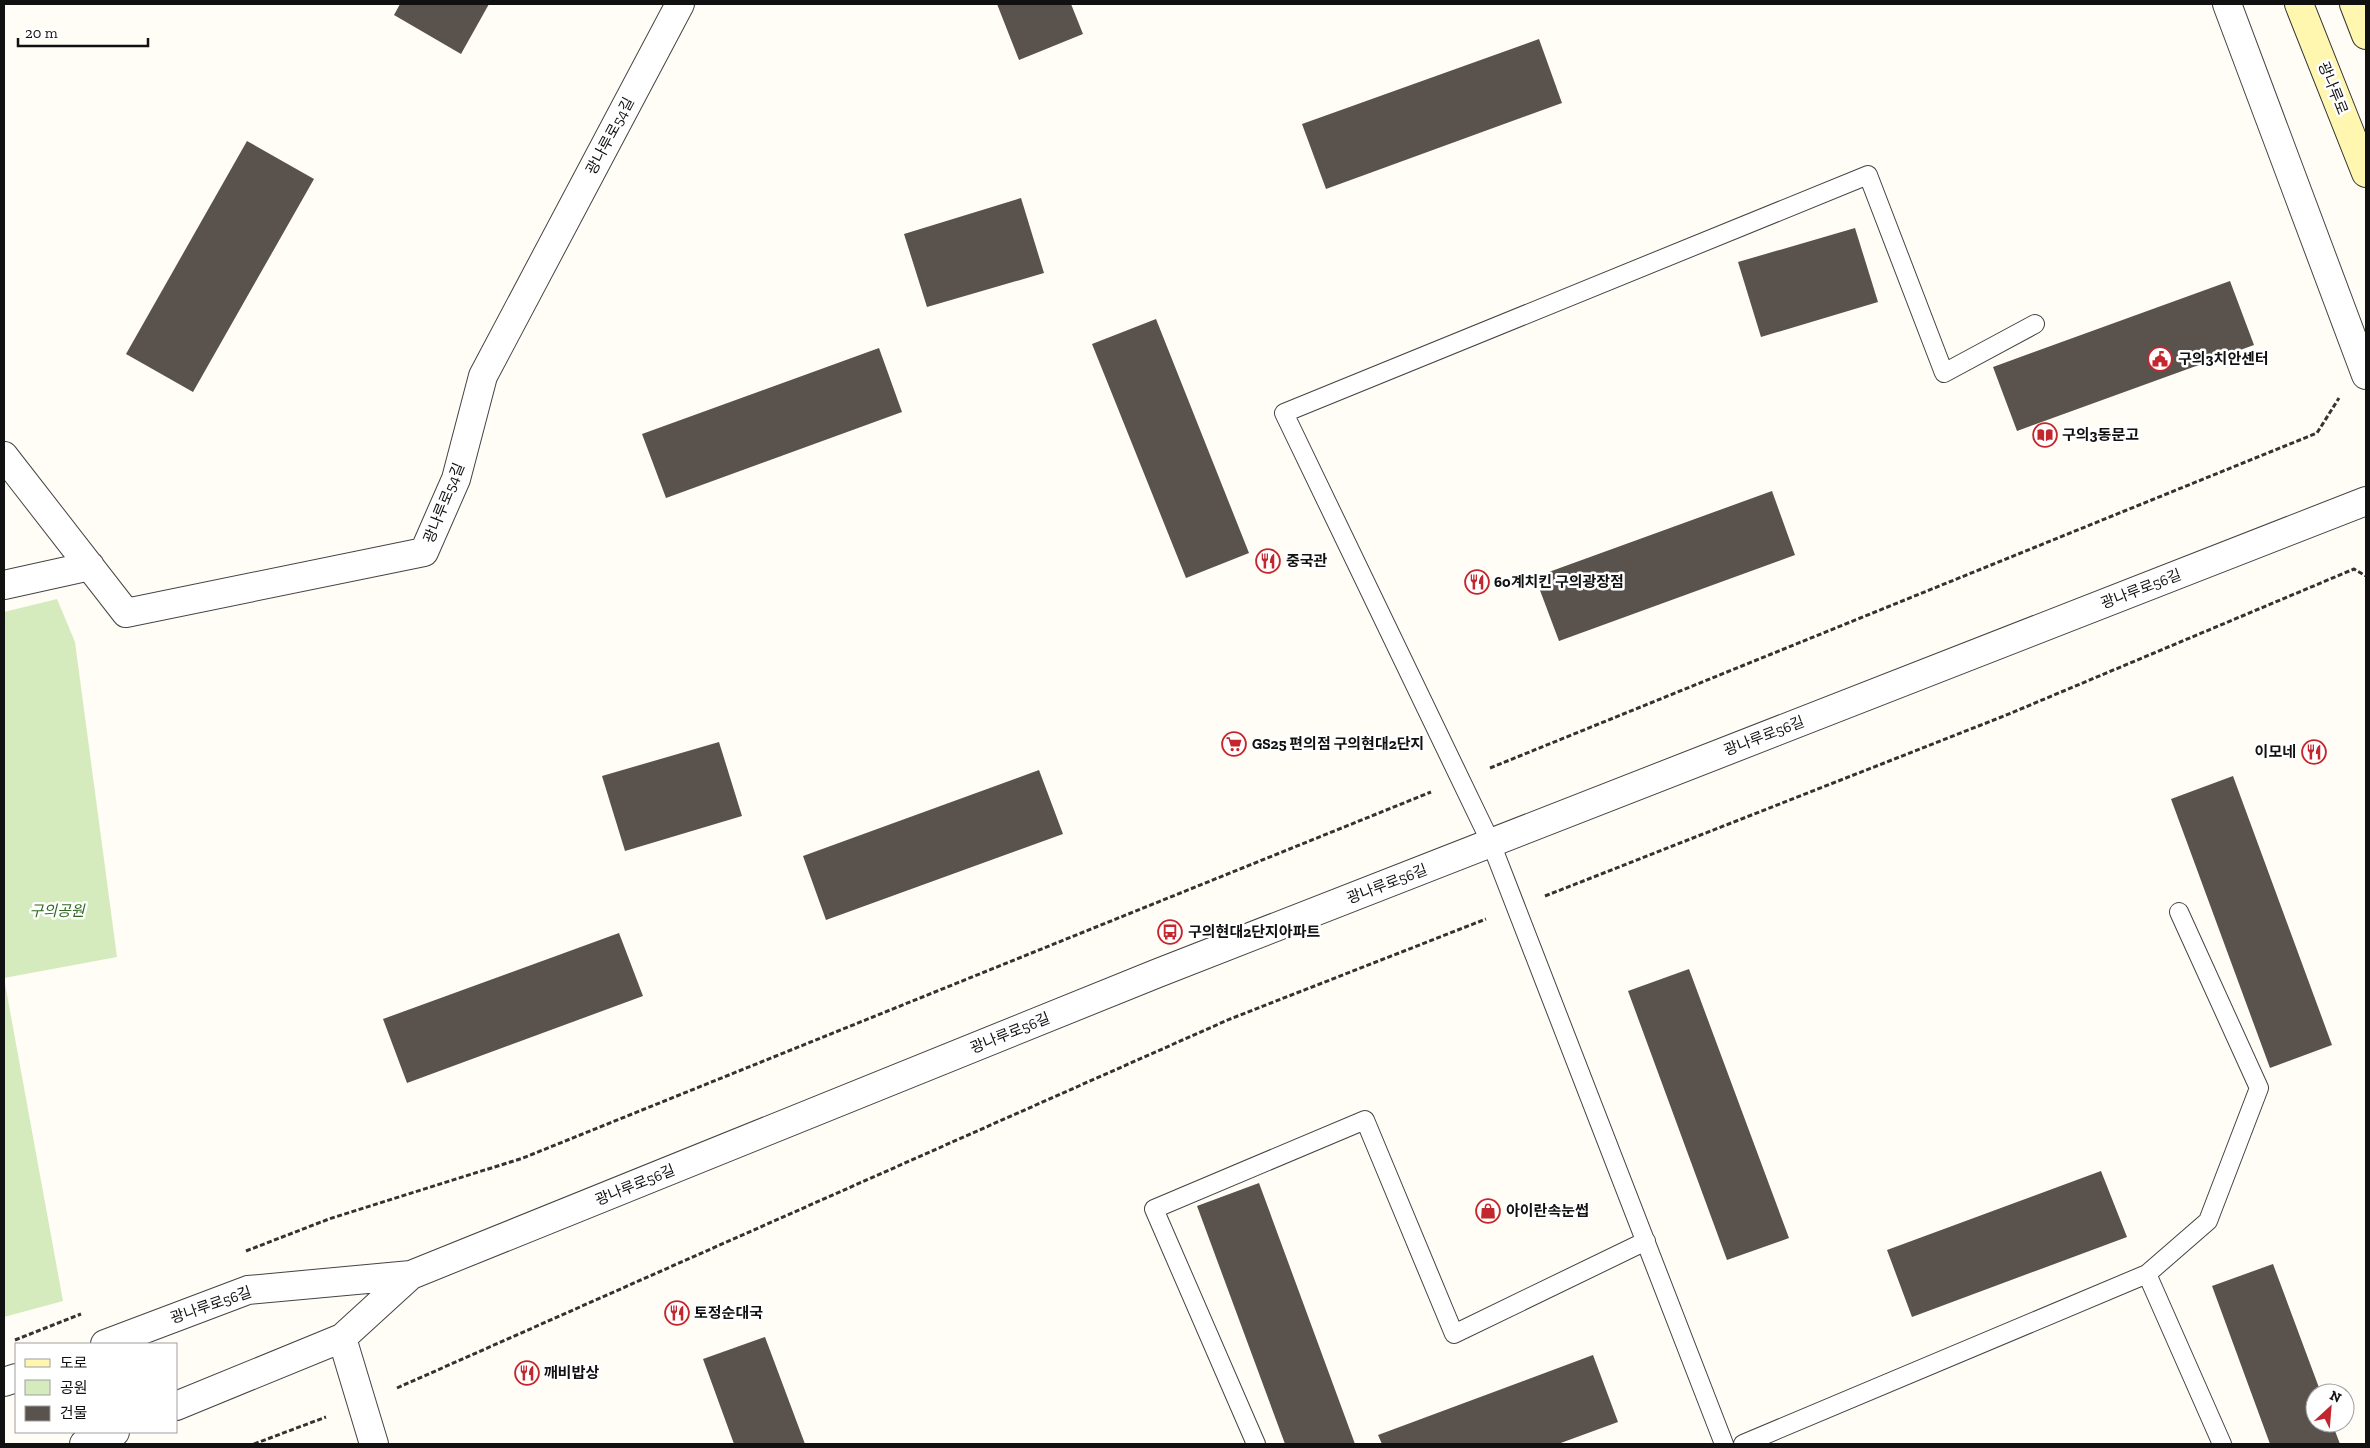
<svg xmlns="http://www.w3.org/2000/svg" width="2370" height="1448" font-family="'Zilla Slab','Noto Sans KR',serif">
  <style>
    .green { fill: #d5ebbd }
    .building { fill: #5a524d }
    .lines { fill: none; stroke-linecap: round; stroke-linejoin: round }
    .service-casing { stroke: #444; stroke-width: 20 }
    .minor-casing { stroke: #444; stroke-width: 30 }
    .tertiary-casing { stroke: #444; stroke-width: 30 }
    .secondary-casing { stroke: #333; stroke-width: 30 }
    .path { stroke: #333; stroke-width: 3; stroke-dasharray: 5 2.5; stroke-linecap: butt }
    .service { stroke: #fff; stroke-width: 18 }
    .minor { stroke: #fff; stroke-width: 28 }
    .tertiary { stroke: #fff; stroke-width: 28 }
    .secondary { stroke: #fff6b0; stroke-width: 28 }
    .labels { text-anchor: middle; stroke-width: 5; stroke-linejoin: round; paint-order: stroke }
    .street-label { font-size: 15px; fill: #111; stroke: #fff }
    .poi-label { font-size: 15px; font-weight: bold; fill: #111; stroke: #fff; text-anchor: start }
    .park-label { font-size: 15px; font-style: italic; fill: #2f6b1f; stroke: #fff }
  </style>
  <rect width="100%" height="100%" fill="#fffdf5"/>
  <path class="green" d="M57,599L75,642L117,957L4,978L63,1301L4,1317V612Z"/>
  <path class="building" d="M400,4H489L461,54L394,15Z
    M997,4H1071L1083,34L1019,60Z
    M1539,39L1562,103L1326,189L1302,124Z
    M247,141L314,179L193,392L126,354Z
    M1021,198L1044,273L927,307L904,234Z
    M1855,228L1878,302L1761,337L1738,262Z
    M2230,281L2254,345L2017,431L1993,367Z
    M1156,319L1249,553L1186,578L1092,344Z
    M879,348L902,412L666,498L642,434Z
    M1772,491L1795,555L1559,641L1535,577Z
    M719,742L742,816L625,851L602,776Z
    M1039,770L1063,834L826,920L803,856Z
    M2233,776L2332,1045L2270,1068L2171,799Z
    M619,933L643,996L407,1083L383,1019Z
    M1689,969L1789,1238L1727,1260L1628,991Z
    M2101,1171L2127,1237L1912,1317L1887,1250Z
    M1259,1183L1355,1444H1285L1197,1206Z
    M2273,1264L2321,1393H2315V1423H2332L2340,1444H2270L2212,1286Z
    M765,1337L805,1444H734L703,1359Z
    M1593,1355L1618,1422L1558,1444H1382L1378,1435Z"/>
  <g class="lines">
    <g class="service-casing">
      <path id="service" d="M2147,1274L2208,1221L2259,1088L2179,912
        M1256,1444L1154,1209L1365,1120L1454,1334L1646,1241
        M1724,1444L1491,843L1284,413L1868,175L1944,373L2035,324
        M1743,1444L2147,1274L2222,1444"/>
    </g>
    <g class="minor-casing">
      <path id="minor" d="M4,456L126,613L424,552L456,479L483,376L680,4
        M4,585L90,566
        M342,1338L374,1444
        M105,1344L248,1290L411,1275L1158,973L2366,501
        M4,1382L16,1378
        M176,1406L342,1338L411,1275
        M84,1444L115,1432"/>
    </g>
    <g class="tertiary-casing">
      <path id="tertiary" d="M2227,4L2366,375"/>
    </g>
    <g class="secondary-casing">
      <path id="secondary" d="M2299,4L2366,173
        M2354,4L2366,35"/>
    </g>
    <path class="path" d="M1490,768L2317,433L2339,398
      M1545,896L2004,716L2354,569L2366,576
      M246,1251L329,1219L523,1158L1431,792
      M15,1340L81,1314
      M397,1388L1230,1019L1486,919
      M254,1444L326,1417"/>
    <use href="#service" class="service"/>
    <use href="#minor" class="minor"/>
    <use href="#tertiary" class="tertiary"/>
    <use href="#secondary" class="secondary"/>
  </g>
  <defs>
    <g id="civic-ring" transform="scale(1.25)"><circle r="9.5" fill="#fff" stroke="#c4262e" stroke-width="1.5"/><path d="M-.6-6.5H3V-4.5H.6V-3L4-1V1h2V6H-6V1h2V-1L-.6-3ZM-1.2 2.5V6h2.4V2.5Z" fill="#c4262e"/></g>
    <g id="library-ring" transform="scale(1.25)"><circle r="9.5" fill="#fff" stroke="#c4262e" stroke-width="1.5"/><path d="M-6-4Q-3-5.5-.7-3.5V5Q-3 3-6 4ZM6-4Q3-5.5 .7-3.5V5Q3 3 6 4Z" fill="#c4262e"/></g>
    <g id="restaurant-ring" transform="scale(1.25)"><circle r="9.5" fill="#fff" stroke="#c4262e" stroke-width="1.5"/><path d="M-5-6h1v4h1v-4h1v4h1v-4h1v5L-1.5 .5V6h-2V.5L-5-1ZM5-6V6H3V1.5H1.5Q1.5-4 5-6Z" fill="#c4262e"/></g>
    <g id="supermarket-ring" transform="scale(1.25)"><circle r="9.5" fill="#fff" stroke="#c4262e" stroke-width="1.5"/><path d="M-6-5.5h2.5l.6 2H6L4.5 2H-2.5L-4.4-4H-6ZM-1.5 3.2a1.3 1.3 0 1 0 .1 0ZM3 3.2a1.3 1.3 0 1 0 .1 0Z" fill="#c4262e"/></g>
    <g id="bus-ring" transform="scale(1.25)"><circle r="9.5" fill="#fff" stroke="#c4262e" stroke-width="1.5"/><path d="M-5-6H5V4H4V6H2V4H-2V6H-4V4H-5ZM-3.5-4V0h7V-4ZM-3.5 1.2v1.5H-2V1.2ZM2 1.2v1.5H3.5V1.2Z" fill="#c4262e"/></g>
    <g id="shop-ring" transform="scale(1.25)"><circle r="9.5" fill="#fff" stroke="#c4262e" stroke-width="1.5"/><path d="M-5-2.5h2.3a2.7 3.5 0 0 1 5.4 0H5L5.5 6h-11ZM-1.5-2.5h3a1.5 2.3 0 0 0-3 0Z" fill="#c4262e"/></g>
  </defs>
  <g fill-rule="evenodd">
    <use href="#civic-ring" x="2160" y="359"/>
    <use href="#library-ring" x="2045" y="435"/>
    <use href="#restaurant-ring" x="1268" y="561"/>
    <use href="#restaurant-ring" x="1477" y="582"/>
    <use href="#supermarket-ring" x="1234" y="744"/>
    <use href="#restaurant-ring" x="2314" y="752"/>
    <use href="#bus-ring" x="1170" y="932"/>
    <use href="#shop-ring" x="1488" y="1211"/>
    <use href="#restaurant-ring" x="677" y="1313"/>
    <use href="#restaurant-ring" x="527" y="1373"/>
  </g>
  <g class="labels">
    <g class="street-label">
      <text transform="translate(2333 88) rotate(68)" y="5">광나루로</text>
      <text transform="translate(610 136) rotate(-62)" y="5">광나루로54길</text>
      <text transform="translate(444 503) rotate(-68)" y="5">광나루로54길</text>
      <text transform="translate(2141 589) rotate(-21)" y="5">광나루로56길</text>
      <text transform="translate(1764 736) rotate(-21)" y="5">광나루로56길</text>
      <text transform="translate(1387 884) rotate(-21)" y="5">광나루로56길</text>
      <text transform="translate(1010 1033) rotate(-22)" y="5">광나루로56길</text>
      <text transform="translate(635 1185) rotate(-22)" y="5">광나루로56길</text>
      <text transform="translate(211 1305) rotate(-19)" y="5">광나루로56길</text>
    </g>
    <g class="poi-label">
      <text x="2178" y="364">구의3치안센터</text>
      <text x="2062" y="440">구의3동문고</text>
      <text x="1286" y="566">중국관</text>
      <text x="1494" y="587">60계치킨 구의광장점</text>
      <text x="1252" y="749">GS25 편의점 구의현대2단지</text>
      <text x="2296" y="757" text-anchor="end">이모네</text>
      <text x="1188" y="937">구의현대2단지아파트</text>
      <text x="1506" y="1216">아이란속눈썹</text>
      <text x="694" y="1318">토정순대국</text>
      <text x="544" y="1378">깨비밥상</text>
    </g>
    <g class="park-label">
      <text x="57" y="916">구의공원</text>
    </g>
  </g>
  <rect width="2370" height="1448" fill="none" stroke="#111111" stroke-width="10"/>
  <rect x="15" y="1343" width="162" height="90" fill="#ffffff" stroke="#a0a0a0"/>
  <rect x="25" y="1359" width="25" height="8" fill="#fff6b0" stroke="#a0a0a0"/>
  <text x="60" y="1368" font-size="15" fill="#111111">도로</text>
  <rect x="25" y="1380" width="25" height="15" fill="#d5ebbd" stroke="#a0a0a0"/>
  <text x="60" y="1393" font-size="15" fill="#111111">공원</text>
  <rect x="25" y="1406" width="25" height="15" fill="#5a524d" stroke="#a0a0a0"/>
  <text x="60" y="1418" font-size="15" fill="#111111">건물</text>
  <g transform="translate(2330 1408) rotate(26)"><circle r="24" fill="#ffffff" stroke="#a0a0a0"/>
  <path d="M0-4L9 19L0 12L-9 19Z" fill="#c4262e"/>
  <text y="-8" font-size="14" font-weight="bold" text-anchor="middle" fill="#111111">N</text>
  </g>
  <path d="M18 38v8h130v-8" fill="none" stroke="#111111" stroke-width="2.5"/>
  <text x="25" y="38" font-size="15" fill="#111111" stroke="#ffffff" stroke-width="4" paint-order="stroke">20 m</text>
</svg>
